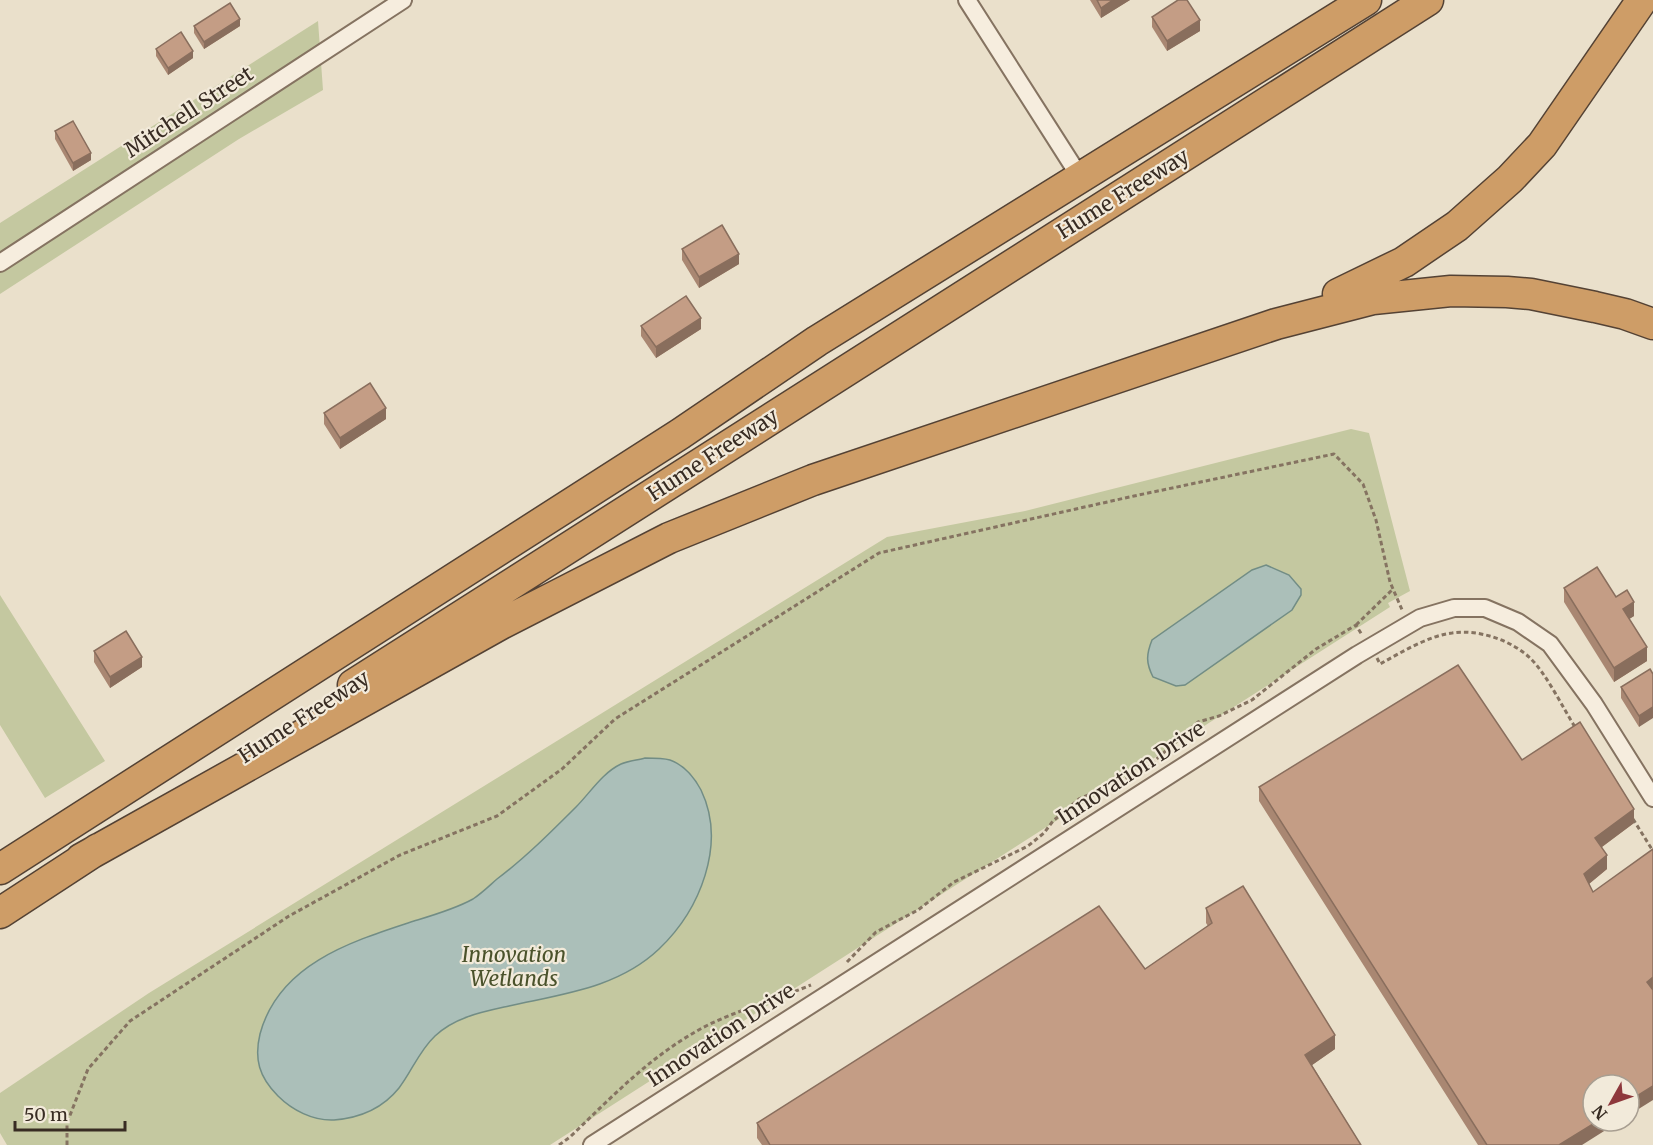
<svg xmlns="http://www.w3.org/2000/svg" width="1653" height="1145" font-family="Merriweather,serif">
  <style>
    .green { fill: #c4c8a0 }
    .water { fill: #abbfb9; stroke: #728d85; stroke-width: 1.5 }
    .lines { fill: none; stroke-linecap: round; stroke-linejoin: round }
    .street-casing { stroke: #857361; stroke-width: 20 }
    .highway-casing { stroke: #544234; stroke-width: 33 }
    .path { stroke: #857361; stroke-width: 3; stroke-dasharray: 4.5 3; stroke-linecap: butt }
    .street { stroke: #f6edde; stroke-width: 16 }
    .highway { stroke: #ce9d67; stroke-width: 30 }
    .wall { fill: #a98772 }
    .shaded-wall { fill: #896e5d }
    .building { fill: #c49d85; stroke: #896e5d; stroke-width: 1.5 }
    .labels { text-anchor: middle; stroke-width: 4.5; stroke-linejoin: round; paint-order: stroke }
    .street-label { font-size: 21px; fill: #382c23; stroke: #f2eada }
    .park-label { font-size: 21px; font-style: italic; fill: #4a522b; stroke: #f2eada }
  </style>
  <rect width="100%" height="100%" fill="#eae0cb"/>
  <path class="green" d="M318,21L323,90L239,139L0,294V223Z
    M1351,429L1369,433L1410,591L1388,603L1390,607L550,1145H7L0,1133V1093L149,993L887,537L1025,511Z
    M0,595L105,761L45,798L0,725Z"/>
  <path class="water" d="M1266,565L1289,575L1301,589V595L1292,610L1185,685L1176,686L1153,677C1146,663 1146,655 1152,640L1252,570Z
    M645,758C653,758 663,758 670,760C684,765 694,777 701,790C727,844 700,910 659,949C618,988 562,994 509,1006C482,1012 455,1017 435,1036C419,1051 412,1071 399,1088C383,1108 359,1118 334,1120C313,1121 292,1110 278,1096C259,1077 254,1059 260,1034C279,963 353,941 414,921C434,915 455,909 473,899C482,893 489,886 497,879C525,858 551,832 576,807C590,793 602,773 621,764C628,761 638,760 645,758Z"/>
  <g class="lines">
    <g class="street-casing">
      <path id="street" d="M967,0L1080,177
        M0,263L403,0
        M592,1145L1357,655L1420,618L1454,608H1485L1518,622L1550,644L1594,704L1653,798"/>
    </g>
    <g class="highway-casing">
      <path id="highway" d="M1338,294L1404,262L1457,226L1510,179L1542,145L1642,0
        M353,685L1428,0
        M81,859L501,624L669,538L813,480L1276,324L1373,299L1451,291L1507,292L1531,294L1595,307L1625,314L1653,324
        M0,869L680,434L817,341L1366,0
        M0,913L98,849"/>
    </g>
    <path class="path" d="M1356,625L1393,589
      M1377,658L1380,664C1402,652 1428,636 1452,633C1478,629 1511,640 1530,658C1546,673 1563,708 1575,727
      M1633,819L1653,851
      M847,962L876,932L918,910L954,882L1028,846L1044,833L1053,821L1079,799L1142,772L1198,722L1219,716L1252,700L1316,649L1356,625L1362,635
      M67,1145V1123L88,1069L130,1021L289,916L400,855L497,816L562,769L615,719L879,553L1134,496L1334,454L1363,484L1376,520L1390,582L1403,612
      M559,1145L570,1137C614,1095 653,1053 708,1025C741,1009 777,999 811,985"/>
    <use href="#street" class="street"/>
    <use href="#highway" class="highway"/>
  </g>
  <path class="wall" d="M1090,0H1130L1101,18Z
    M1152,17L1200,31L1167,51L1152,27Z
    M194,26H240L204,49L194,33Z
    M156,49L193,58L168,75L156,56Z
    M55,131L91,160L73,171L55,139Z
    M682,249L739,264L699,288L682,260Z
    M641,326L701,329L656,358L641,336Z
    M324,413L386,419L340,449L324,424Z
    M1564,588L1616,597L1634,616L1629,619L1647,661L1614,682L1564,602Z
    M94,651L142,667L110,688L94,662Z
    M1653,674L1639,727L1621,698V687Z
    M1259,787L1634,823L1602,847L1607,869L1589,884L1582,1145H1478L1259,801Z
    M1206,908L1335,1049L1312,1065L1361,1145H762L757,1138V1123L1145,969L1208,926L1206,923Z"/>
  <path class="shaded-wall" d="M1113,0H1130L1101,18V8Z
    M240,19V26L204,49V42Z
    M1200,20V31L1167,51V41Z
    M193,51V58L168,75V68Z
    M91,153V160L73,171V163Z
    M739,254V264L699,288V277Z
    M701,318V329L656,358V347Z
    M386,408V419L340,449V438Z
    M1634,602V616L1623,623V609Z
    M1647,647V661L1614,682V668Z
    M142,657V667L110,688V677Z
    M1653,707V718L1639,727V716Z
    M1634,809V823L1595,852V838Z
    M1607,855V869L1584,888V874Z
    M1653,977V992L1647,982Z
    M1335,1035V1049L1305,1070V1055Z
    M1653,1086V1100L1629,1115V1101Z
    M1598,1121H1620L1582,1145H1559Z"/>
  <path class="building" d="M1097,0H1113L1101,8Z
    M1178,0H1187L1200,20L1167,41L1152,17Z
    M230,3L240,19L204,42L194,26Z
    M181,32L193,51L168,68L156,49Z
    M73,121L91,153L73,163L55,131Z
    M722,225L739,254L699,277L682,249Z
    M686,296L701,318L656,347L641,326Z
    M370,383L386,408L340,438L324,413Z
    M1597,567L1616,597L1627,590L1634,602L1623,609L1647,647L1614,668L1564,588Z
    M126,631L142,657L110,677L94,651Z
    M1458,665L1522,760L1580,722L1634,809L1595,838L1607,855L1584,874L1593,892L1653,849V977L1647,982L1653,990V1086L1629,1101V1085H1593V1121H1598L1559,1145H1487L1259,787Z
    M1650,669L1653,674V707L1639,716L1621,687Z
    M1243,886L1335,1035L1305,1055L1361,1145H770L757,1123L1099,906L1145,969L1212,923L1206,908Z"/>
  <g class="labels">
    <g class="street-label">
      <text transform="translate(189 112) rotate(-33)" y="7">Mitchell Street</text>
      <text transform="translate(1123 194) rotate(-32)" y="7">Hume Freeway</text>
      <text transform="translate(713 455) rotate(-33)" y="7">Hume Freeway</text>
      <text transform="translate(304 717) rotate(-33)" y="7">Hume Freeway</text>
      <text transform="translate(1131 773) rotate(-33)" y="7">Innovation Drive</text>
      <text transform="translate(721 1035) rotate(-33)" y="7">Innovation Drive</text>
    </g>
    <g class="park-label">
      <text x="514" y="962">Innovation<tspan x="514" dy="24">Wetlands</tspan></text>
    </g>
  </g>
  <g transform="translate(1611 1103) rotate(230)"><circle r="28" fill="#f2eada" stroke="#a89e91" stroke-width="1.5"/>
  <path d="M0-4.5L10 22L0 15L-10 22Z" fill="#8e383c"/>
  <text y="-9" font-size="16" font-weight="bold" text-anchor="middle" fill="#382c23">N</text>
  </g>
  <path d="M15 1121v9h110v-9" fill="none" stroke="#382c23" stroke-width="3"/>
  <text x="24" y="1121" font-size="18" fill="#382c23" stroke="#f2eada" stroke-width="4.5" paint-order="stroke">50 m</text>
</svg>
